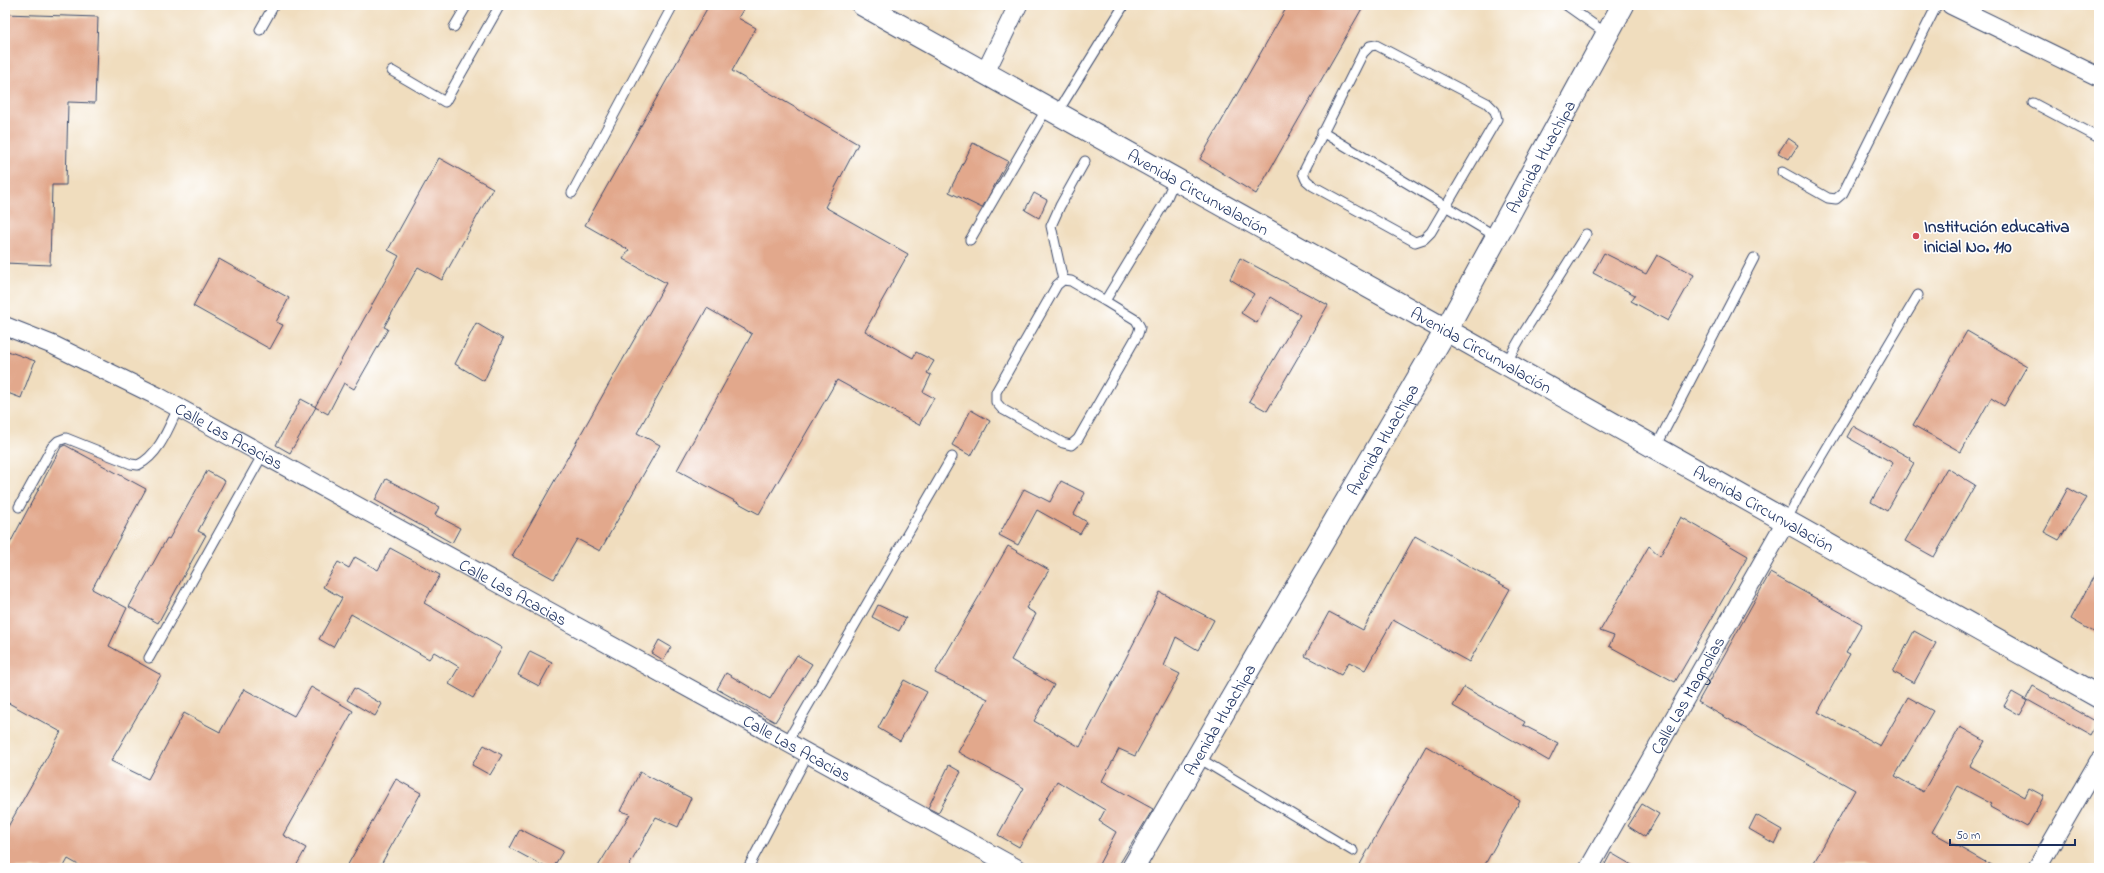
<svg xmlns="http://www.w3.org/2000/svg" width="2104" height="873" font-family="'Indie Flower',sans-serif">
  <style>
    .building { fill: #e2a88c }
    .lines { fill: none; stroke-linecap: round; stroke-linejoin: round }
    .lane-casing { stroke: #3b496c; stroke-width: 11 }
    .street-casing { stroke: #3b496c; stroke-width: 20 }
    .secondary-casing { stroke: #3b496c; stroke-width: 24 }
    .lane { stroke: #fff; stroke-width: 9 }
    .street { stroke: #fff; stroke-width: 18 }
    .secondary { stroke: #fff; stroke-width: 22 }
    .poi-dot { fill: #d1495b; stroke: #fff; stroke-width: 1.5 }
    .labels { text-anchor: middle; stroke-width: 3.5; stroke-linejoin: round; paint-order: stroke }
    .street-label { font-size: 17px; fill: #1b2f5e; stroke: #fff }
    .poi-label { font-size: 17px; font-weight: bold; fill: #1b2f5e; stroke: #fff; text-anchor: start }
  </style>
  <rect width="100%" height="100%" fill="#fff"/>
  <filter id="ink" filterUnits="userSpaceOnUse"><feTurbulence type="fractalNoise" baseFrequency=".025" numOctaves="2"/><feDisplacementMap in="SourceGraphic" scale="8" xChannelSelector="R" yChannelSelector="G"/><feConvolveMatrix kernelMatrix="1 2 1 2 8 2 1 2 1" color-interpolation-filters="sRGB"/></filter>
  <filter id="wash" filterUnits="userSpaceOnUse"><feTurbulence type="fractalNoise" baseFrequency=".012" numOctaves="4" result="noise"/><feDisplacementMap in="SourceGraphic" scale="16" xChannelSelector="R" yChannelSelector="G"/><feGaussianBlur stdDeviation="0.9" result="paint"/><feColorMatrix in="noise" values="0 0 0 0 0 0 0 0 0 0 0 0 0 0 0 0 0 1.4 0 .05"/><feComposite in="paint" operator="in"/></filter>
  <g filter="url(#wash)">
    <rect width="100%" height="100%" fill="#f0ddbe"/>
    <g id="blocks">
      <path class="building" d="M709,5H746L738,18L756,28L732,71L858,144L825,207L908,254L865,331L913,358L916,352L934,361L927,373L931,375L923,392L934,398L919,425L837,380L759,514L677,470L752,334L707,308L637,433L660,445L600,551L577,539L554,579L512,556L666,283L623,259L629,250L585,225Z
        M1288,5H1364L1256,194L1200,159Z
        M5,14L98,17L95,103L68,102L66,185H52L50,265L5,263Z
        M1788,138L1798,145L1789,159L1778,153Z
        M973,143L1008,161L982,208L949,192Z
        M439,158L493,188L442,280L418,267L384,327L388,329L354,389L344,383L328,414L315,407L399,256L388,250Z
        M1034,193L1047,200L1039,218L1025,210Z
        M1604,253L1646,274L1657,255L1694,275L1668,321L1631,301L1635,295L1593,273Z
        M1240,258L1328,305L1267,411L1249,401L1300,315L1270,297L1257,323L1241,313L1254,294L1230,279Z
        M219,259L289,298L276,322L283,325L270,349L193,306Z
        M476,323L503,339L484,381L455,364Z
        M1967,331L2027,366L2004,406L1991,398L1961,452L1913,425Z
        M5,350L35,361L21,398L5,392Z
        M301,399L316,407L290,453L276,445Z
        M971,410L990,421L971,456L952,445Z
        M1853,426L1910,458L1909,460L1914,463L1887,511L1871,502L1893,463L1847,437Z
        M65,445L146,489L92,589L127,608L109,646L161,675L111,761L148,779L184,713L220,732L244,689L294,716L311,687L353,711L283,835L306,848L295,868H84L68,859L63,868H5V832L61,732L5,701V543L9,545L61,447Z
        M1947,468L1975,485L1934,557L1905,541Z
        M207,471L225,481L198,531L206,535L158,623L129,607L167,538L169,539Z
        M386,479L439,507L435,515L460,528L452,543L375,500Z
        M1061,481L1085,493L1074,514L1087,522L1080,534L1037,510L1018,545L999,535L1024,489L1050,502Z
        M2068,488L2086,498L2059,540L2044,532Z
        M1681,517L1748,556L1675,682L1609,646L1614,636L1600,631L1649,546L1660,556Z
        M1415,536L1510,589L1469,662L1393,620L1365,670L1349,662L1341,675L1305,656L1329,612L1363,630Z
        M1008,546L1049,570L1026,608L1036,614L1011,660L1054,685L1034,721L1080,747L1160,592L1214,620L1198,650L1176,637L1164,666L1180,674L1135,756L1119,749L1102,781L1153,809L1117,868H1097L1116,832L1099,821L1105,810L1057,781L1019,847L998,835L1024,788L958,752L988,699L935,673Z
        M390,548L440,575L424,603L502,648L473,698L449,684L459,667L434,652L429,659L351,614L333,647L319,639L342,598L323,587L338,562L349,568L355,557L378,570Z
        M2099,566V635L2071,619Z
        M1770,573L1862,624L1846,652L1850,654L1818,712L1880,746L1908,697L1933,711L1895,776L1923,792L1960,727L1985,741L1970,766L2025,797L2029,788L2044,796L2027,827L1990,807L1992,804L1958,786L1932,832L1996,868H1821L1813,864L1855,790L1698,702Z
        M878,605L906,618L899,631L872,617Z
        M1914,631L1936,643L1914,683L1893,672Z
        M659,640L671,647L663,660L652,653Z
        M530,651L552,662L539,686L518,675Z
        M797,655L812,664L775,722L717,689L726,673L770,699Z
        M904,680L927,692L900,741L878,728Z
        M2033,686L2097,722L2090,735L2026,699Z
        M1464,687L1525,722L1523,725L1558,743L1549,761L1453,706Z
        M354,688L382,704L375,716L347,700Z
        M2012,692L2028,701L2020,715L2004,706Z
        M484,745L502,755L490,775L472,765Z
        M1426,746L1520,801L1483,868H1358Z
        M949,765L961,772L938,813L928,808Z
        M640,772L691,798L678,827L656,817L628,868H597L630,814L620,811Z
        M396,779L421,793L379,868H346Z
        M1642,804L1659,814L1645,837L1628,826Z
        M1756,815L1782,830L1775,844L1749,829Z
        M520,829L563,851L553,868H547L510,848Z
        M1611,853L1637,868H1603Z"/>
    </g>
  </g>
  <g filter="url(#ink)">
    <use href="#blocks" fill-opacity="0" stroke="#3b496c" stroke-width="1"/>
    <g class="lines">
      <g class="lane-casing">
        <path id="lane" d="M1566,5L1607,34
          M454,27L467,5
          M260,30L274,5
          M1376,45L1487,103L1495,111L1497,119L1431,232L1424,239L1415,242L1313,186L1306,180L1303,173L1363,53L1370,46Z
          M392,71L445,102L500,5
          M2033,103L2099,138
          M1057,113L1124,5
          M1322,132L1497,237
          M1782,172L1828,198L1836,199L1843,193L1937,5
          M572,193L673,5
          M970,240L1047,108
          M1063,280L1051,226L1060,206L1085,161
          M1105,301L1136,320L1140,327L1138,334L1078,439L1071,445L1063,443L1002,409L996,402V392L1057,285L1063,280L1071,281L1105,301L1165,202L1175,179
          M1506,363L1521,337L1586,234
          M1656,447L1754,258
          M19,507L52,447L58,441L66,438L131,464L138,465C159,455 169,427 178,408
          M1786,521L1802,490L1918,295
          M149,658L263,454
          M787,742L952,457
          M1197,757L1353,851
          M748,868L808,754"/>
      </g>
      <g class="street-casing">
        <g id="street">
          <path d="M1951,5L2099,77"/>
          <path d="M985,73L1018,5"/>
          <path id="s1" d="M5,326L53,345L157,396L1016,868"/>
          <path id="s2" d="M1589,868L1786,521"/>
          <path d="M2037,868L2099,761"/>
        </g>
      </g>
      <g class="secondary-casing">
        <g id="secondary">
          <path id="s3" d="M863,5L1446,330L2099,697"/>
          <path id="s4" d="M1133,868L1446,330L1623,5"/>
        </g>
      </g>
      <use href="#lane" class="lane"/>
      <use href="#street" class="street"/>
      <use href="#secondary" class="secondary"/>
    </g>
  </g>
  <circle class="poi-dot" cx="1916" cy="236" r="4"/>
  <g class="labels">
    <g class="street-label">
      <text dy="6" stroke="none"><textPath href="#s4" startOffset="820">Avenida Huachipa</textPath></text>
      <text dy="6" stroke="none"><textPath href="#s3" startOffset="384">Avenida Circunvalación</textPath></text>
      <text dy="6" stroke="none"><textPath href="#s3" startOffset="708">Avenida Circunvalación</textPath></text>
      <text dy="6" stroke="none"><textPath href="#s1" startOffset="250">Calle Las Acacias</textPath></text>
      <text dy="6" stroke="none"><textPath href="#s4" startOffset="496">Avenida Huachipa</textPath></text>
      <text dy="6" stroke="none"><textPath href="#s3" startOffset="1032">Avenida Circunvalación</textPath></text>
      <text dy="6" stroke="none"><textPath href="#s1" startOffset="574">Calle Las Acacias</textPath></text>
      <text dy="6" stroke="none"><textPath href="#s2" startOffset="199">Calle Las Magnolias</textPath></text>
      <text dy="6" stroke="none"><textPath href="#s4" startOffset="172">Avenida Huachipa</textPath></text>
      <text dy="6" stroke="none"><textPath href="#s1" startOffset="898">Calle Las Acacias</textPath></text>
    </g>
    <g class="poi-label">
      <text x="1924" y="232">Institución educativa<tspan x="1924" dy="20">inicial No. 110</tspan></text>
    </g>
  </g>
  <rect width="2104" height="873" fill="none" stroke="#fff" stroke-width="20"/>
  <path d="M1950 839v6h125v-6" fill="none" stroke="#1b2f5e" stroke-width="2"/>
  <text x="1956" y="839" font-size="12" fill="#1b2f5e" stroke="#ffffff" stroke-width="3" paint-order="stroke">50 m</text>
</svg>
